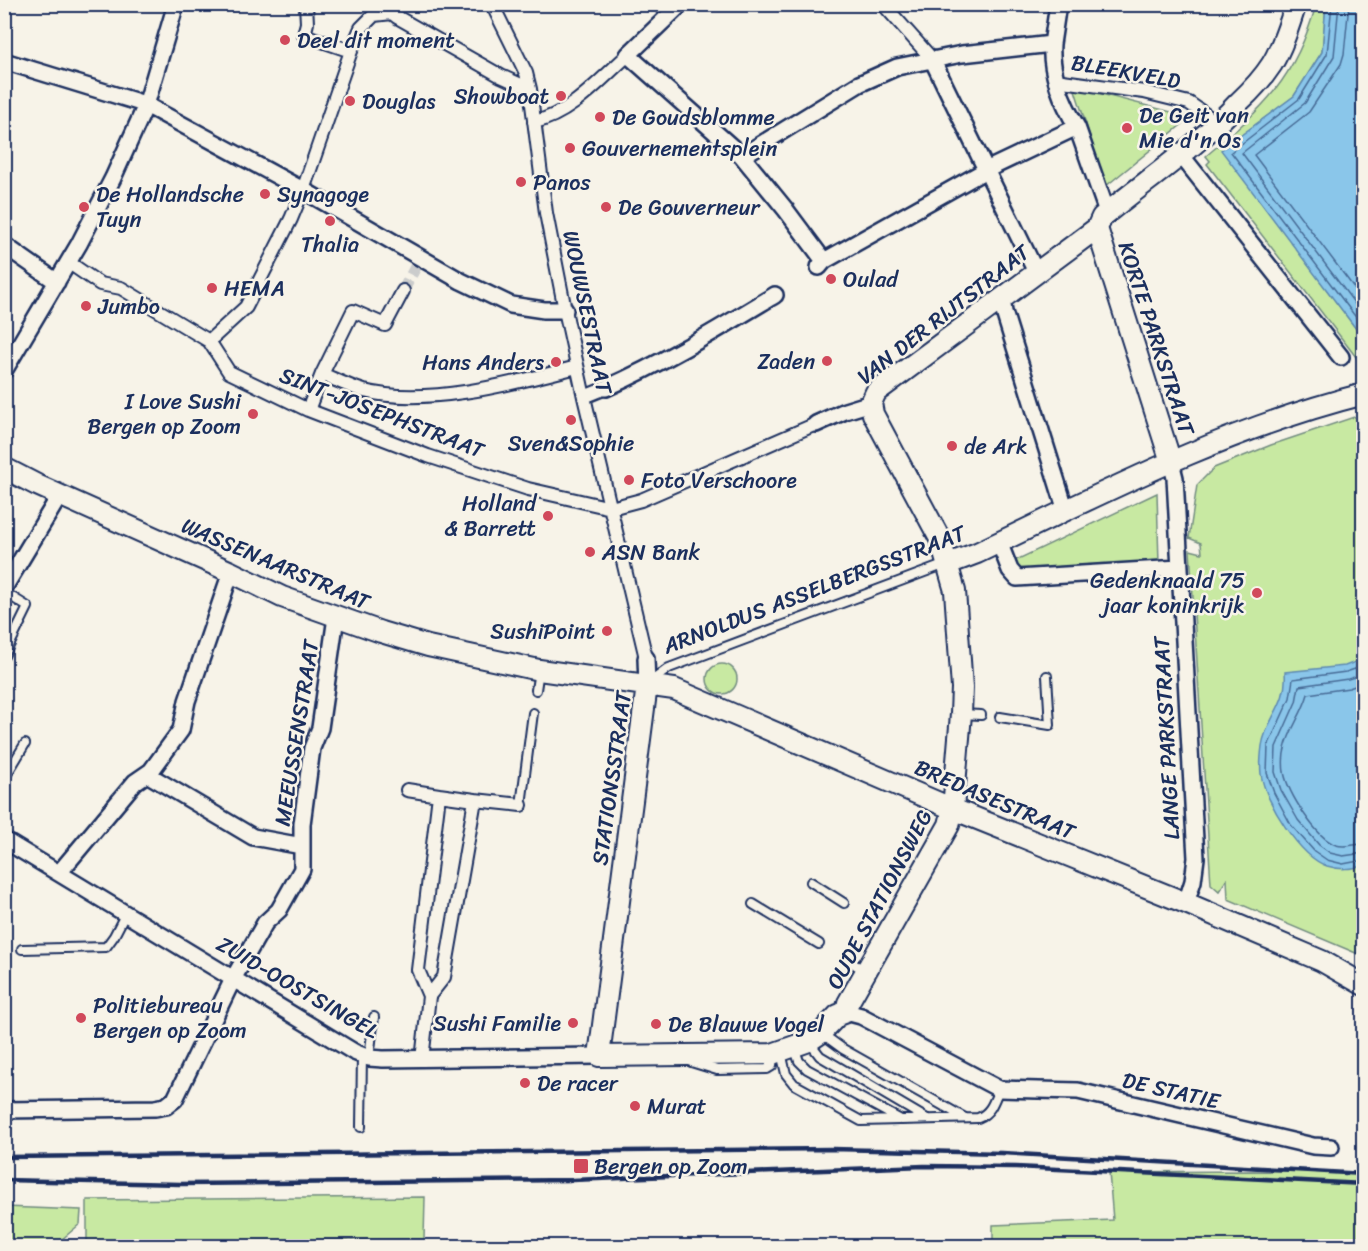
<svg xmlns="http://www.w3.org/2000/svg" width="1368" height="1251" viewBox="0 0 1368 1251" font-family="Sriracha,sans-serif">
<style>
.green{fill:#c8e9a2;stroke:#728c80;stroke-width:1.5}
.water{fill:#8ac6ea;stroke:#5e8ab2;stroke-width:1.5}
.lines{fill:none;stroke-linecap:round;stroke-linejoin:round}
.shore{stroke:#476b96;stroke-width:1.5}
.pedestrian-tunnel{stroke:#cbcccc;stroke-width:12;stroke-dasharray:12 6;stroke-linecap:butt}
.service-casing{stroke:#1b2f5e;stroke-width:12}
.pedestrian-casing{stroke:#1b2f5e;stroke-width:16}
.minor-casing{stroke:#1b2f5e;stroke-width:20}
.tertiary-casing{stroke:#1b2f5e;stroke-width:24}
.service{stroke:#f7f3e8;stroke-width:8}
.pedestrian{stroke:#f7f3e8;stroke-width:12}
.minor{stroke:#f7f3e8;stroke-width:15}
.tertiary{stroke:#f7f3e8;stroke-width:20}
.rail{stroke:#1b2f5e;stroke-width:4.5}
.poi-dot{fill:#d1495b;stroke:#f7f3e8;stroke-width:2}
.labels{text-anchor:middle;stroke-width:5;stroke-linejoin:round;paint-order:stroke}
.poi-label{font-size:22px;fill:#1b2f5e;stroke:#f7f3e8;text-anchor:start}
.street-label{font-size:22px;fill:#1b2f5e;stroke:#f7f3e8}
</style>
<rect width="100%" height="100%" fill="#f7f3e8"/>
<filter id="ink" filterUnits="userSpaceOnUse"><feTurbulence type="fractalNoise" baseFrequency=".0167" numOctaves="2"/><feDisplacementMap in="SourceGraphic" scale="12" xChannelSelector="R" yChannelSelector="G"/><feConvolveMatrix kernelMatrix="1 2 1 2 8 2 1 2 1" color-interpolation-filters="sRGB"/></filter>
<g filter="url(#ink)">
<!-- green -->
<path class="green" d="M1316 5H1326L1322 52 1294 96 1222 150 1363 338V366L1207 164 1210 161 1206 156C1264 107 1295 80 1316 5Z
M1074 87 1191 117 1106 186Z
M1363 414V956L1228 899 1227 879 1219 891 1211 884 1190 550 1202 553 1201 543 1189 538 1197 485 1214 468 1271 445Z
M1157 493 1159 564 1021 573 1014 561Z
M707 679a15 15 0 1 1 30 0a15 15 0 1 1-30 0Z
M1253 1171 1363 1172V1241L1359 1244 1190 1246H993V1225L1113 1220 1109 1172Z
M425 1197 424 1239 87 1243V1200Z
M5 1207 81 1210 80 1224 54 1246H5Z"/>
<!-- water -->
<path class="water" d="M1326 5H1363V338L1221 150 1294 96 1322 52Z
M1363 659V866C1350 869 1340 870 1327 866 1300 857 1265 802 1261 774 1260 766 1261 754 1262 746 1266 718 1288 705 1285 672L1345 666Z"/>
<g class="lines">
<!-- shore -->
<path class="shore" d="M1332 4 1327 54 1299 99 1231 152 1364 328
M1339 4 1334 56 1305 103 1242 153 1364 316
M1349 4 1344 54 1341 64 1309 112 1254 155 1364 301
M1364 666 1346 672 1293 679 1290 698 1268 746 1267 773 1274 793 1291 825 1314 851 1327 860 1343 864 1364 860
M1364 674 1348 679 1299 686 1296 702 1276 747 1275 772 1281 790 1298 820 1319 845 1330 853 1343 856 1364 853
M1364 683 1349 688 1308 694C1303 713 1289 730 1285 749 1283 755 1283 766 1284 772 1288 793 1316 838 1336 845 1346 848 1354 844 1364 844"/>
<!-- pedestrian-tunnel -->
<path class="pedestrian-tunnel" d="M403 291 417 264"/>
<defs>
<path id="service" d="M4 592 28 607 4 656
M649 683 669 668 946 564
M536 690 539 670
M962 714 981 715
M1000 717 1050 725 1047 676
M4 779 25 744
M521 805 533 713
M811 882 844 903
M753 904 819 944
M22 949 106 947 114 936 126 913
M852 963 866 971
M821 1033 843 1049 965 1118
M810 1043 820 1056 927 1119
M794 1047 799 1061 807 1069 901 1120 978 1118C991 1113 994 1101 999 1089
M781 1052 786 1074 794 1084 803 1089 861 1121 899 1120
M369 1058 374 1017
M691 1062 717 1070 767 1069 772 1066 773 1055
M361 1127 362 1055"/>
<path id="pedestrian" d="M233 4H234
M306 4 307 23 304 35 351 51
M492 4 526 73 530 89 546 213 565 310 584 397 646 658
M883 4 932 59
M374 15 392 13 397 17 501 76 530 89
M1055 80 1144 92 1189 103 1219 124
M534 122C570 115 601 79 628 55
M68 262 100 284 121 288 209 341 229 372 308 410 428 456 528 489 611 508 641 500 816 424
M209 341 246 307 291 219 303 190 351 51 361 28 374 15 380 4
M322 374C336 380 350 387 364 391 427 407 515 383 577 367
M584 397 606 388
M308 410 322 374 353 311 385 325 403 291
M407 790 439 795
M475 800 521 805
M422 1060 429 996 444 977 475 800 439 795 418 970 429 996"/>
<path id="minor" d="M681 4 628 55 742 156 786 210 824 261
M1052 44 1058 4
M932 59 1036 272
M4 61 138 102
M146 105 303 190 461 281 511 305 544 310H565
M1181 155 1341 357
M742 156 859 84 897 67 962 54 1052 44C1050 74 1062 102 1077 127L1107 212
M4 245 57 282
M819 267 824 261 986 170 1077 127
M1002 299 1004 312 1066 511
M4 371 79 244 113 178 146 105 176 4
M606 388C665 362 720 328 775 295
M816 424 845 411 871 403
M1171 462 1175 478 1196 858 1193 881 1186 903
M999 542 1010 570 1017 578 1179 568
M4 588 60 495
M646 658 647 685
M147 774 253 837 302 846
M4 840 354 1052 369 1058 383 1059 599 1056
M59 873 135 782 151 771 181 730 187 701 231 572
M846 1012 861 1016 999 1089 1078 1091 1313 1146 1331 1147
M4 1110 155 1108 166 1106 175 1099 233 979 265 923 279 910 302 869V824L312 748 320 728 336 617"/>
<path id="tertiary" d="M1097 228 1102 217C1148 179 1198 146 1239 102 1251 91 1263 78 1272 64 1283 46 1289 25 1296 4
M1097 228 1171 462
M4 468 37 485 231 572 282 597 381 632 428 646 539 670 674 689 953 809 1186 903 1322 961 1364 985
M948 564 977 553C1102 493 1228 428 1364 394
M647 685 599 1056 772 1054 809 1041 821 1033 838 1015 846 1012 848 1003 949 825 953 809 961 714 962 688 955 591 940 539 873 414 871 403 876 392 1097 228"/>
</defs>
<!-- service casing -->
<use href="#service" class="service-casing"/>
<!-- pedestrian casing -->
<use href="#pedestrian" class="pedestrian-casing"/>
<!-- minor casing -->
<use href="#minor" class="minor-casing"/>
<!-- tertiary casing -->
<use href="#tertiary" class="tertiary-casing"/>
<!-- service -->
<use href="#service" class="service"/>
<!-- pedestrian -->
<use href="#pedestrian" class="pedestrian"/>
<!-- minor -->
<use href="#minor" class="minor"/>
<!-- tertiary -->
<use href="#tertiary" class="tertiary"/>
<!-- rail -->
<path class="rail" d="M4 1157 832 1149 1002 1153 1364 1174
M4 1180 180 1184 572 1180 924 1166 1016 1167 1364 1184"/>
</g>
</g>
<!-- markers -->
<g class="poi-dot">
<circle cx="285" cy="40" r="6"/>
<circle cx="561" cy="96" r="6"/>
<circle cx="350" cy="101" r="6"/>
<circle cx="600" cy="117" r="6"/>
<circle cx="1127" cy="128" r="6"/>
<circle cx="570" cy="148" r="6"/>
<circle cx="521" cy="182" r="6"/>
<circle cx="265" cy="194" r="6"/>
<circle cx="84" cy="207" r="6"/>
<circle cx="606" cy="207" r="6"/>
<circle cx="330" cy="221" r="6"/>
<circle cx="831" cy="279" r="6"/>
<circle cx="212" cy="288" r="6"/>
<circle cx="86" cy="306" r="6"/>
<circle cx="827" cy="361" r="6"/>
<circle cx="556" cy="362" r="6"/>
<circle cx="253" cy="414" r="6"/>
<circle cx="571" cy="420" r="6"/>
<circle cx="952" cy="446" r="6"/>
<circle cx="629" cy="480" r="6"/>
<circle cx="548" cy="516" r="6"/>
<circle cx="590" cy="552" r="6"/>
<circle cx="1257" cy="593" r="6"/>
<circle cx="607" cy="631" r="6"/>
<circle cx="81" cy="1018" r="6"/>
<circle cx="573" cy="1023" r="6"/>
<circle cx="656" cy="1024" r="6"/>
<circle cx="525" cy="1083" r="6"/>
<circle cx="635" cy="1106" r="6"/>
<rect x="573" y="1158" width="16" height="16" rx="3"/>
</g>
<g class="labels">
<!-- poi labels -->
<g class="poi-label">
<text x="297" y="48">Deel dit moment</text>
<text x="549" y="104" text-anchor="end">Showboat</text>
<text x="362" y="109">Douglas</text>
<text x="1139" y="123">De Geit van<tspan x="1139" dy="25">Mie d'n Os</tspan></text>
<text x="612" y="125">De Goudsblomme</text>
<text x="582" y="156">Gouvernementsplein</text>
<text x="533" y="190">Panos</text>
<text x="96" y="202">De Hollandsche<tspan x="96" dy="25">Tuyn</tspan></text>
<text x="277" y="202">Synagoge</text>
<text x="618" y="215">De Gouverneur</text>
<text x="330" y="252" text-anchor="middle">Thalia</text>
<text x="843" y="287">Oulad</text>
<text x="224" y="296">HEMA</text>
<text x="98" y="314">Jumbo</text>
<text x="815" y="369" text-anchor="end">Zaden</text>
<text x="544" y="370" text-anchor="end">Hans Anders</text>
<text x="241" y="409" text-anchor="end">I Love Sushi<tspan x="241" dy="25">Bergen op Zoom</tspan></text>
<text x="571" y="451" text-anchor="middle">Sven&amp;Sophie</text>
<text x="964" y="454">de Ark</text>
<text x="641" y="488">Foto Verschoore</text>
<text x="536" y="511" text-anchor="end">Holland<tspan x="536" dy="25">&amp; Barrett</tspan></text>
<text x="602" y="560">ASN Bank</text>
<text x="1245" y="588" text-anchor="end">Gedenknaald 75<tspan x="1245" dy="25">jaar koninkrijk</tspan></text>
<text x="595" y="639" text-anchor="end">SushiPoint</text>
<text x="93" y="1013">Politiebureau<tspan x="93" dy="25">Bergen op Zoom</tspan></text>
<text x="561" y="1031" text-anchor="end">Sushi Familie</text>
<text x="668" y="1032">De Blauwe Vogel</text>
<text x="537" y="1091">De racer</text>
<text x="647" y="1114">Murat</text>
<text x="594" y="1174">Bergen op Zoom</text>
</g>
<!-- street labels -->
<g class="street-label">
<text transform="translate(1126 71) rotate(10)" y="8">BLEEKVELD</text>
<text transform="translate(588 312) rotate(78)" y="8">WOUWSESTRAAT</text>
<text transform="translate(943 314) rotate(-38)" y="8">VAN DER RIJTSTRAAT</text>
<text transform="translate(1157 338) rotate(72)" y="8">KORTE PARKSTRAAT</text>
<text transform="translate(382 412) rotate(21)" y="8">SINT-JOSEPHSTRAAT</text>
<text transform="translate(276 563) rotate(23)" y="8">WASSENAARSTRAAT</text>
<text transform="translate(814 589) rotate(-21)" y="8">ARNOLDUS ASSELBERGSSTRAAT</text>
<text transform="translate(296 733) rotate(-81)" y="8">MEEUSSENSTRAAT</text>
<text transform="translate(1166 738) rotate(-93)" y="8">LANGE PARKSTRAAT</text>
<text transform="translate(611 778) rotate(-82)" y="8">STATIONSSTRAAT</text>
<text transform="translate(995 799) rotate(23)" y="8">BREDASESTRAAT</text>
<text transform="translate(879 899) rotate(-62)" y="8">OUDE STATIONSWEG</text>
<text transform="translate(298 987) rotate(30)" y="8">ZUID-OOSTSINGEL</text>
<text transform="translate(1171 1090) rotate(13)" y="8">DE STATIE</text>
</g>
</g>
<!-- margin -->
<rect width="1368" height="1251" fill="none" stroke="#f7f3e8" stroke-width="24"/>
<rect x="12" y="12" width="1344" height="1227" fill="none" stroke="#1b2f5e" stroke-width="2" filter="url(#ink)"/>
</svg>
